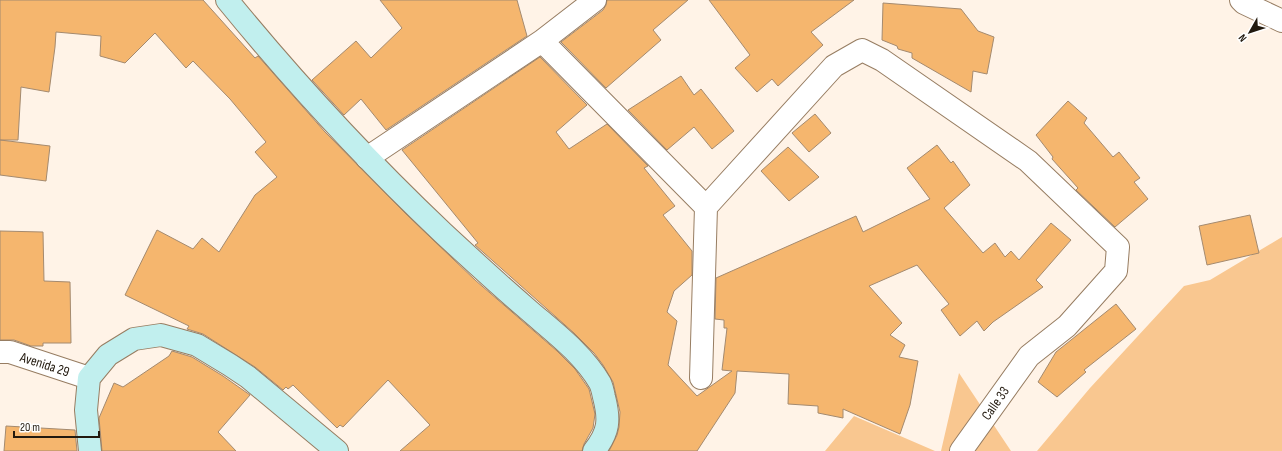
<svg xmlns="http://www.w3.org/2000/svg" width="1282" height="451" viewBox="0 0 1282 451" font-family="'Sofia Sans Condensed',sans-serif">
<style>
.green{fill:#f9c790}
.building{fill:#f5b66e;stroke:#a48a6f}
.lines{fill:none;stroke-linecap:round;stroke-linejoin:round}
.minor-casing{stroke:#977d62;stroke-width:24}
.secondary-casing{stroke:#977d62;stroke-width:24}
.minor{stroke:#fff;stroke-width:22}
.secondary{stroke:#c1efee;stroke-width:22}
.labels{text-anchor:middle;stroke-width:3;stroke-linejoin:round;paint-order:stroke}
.street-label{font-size:14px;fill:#22190e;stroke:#fff}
</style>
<rect width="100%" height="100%" fill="#fff3e7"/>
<!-- green -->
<path class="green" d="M1282 237V451H1037L1090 388 1184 286 1210 280Z
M959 373 1011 451H941Z
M854 416 935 451H825Z"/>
<!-- building -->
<path class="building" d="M0 0H203L255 58 258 56 325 132 406 214 475 280 557 351 575 369 589 389 595 414 593 428 584 444 582 451H400L430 425 388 380 343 427 340 425 337 428 293 385 288 389 286 387 283 390 255 367 203 334 187 329 189 326 125 295 157 230 193 249 202 238 219 252 255 195 277 177 255 152 266 142 230 99 193 61 186 68 155 33 125 63 100 56 101 36 56 32 55 47 49 92 21 87 18 140H0Z
M380 0H517L527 36 386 130 361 99 344 115 312 80 356 41 371 58 402 28Z
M607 0H688L653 30 661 40 606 88 561 42 603 10 606 5Z
M709 0H854L811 32 823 45 778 86 772 79 757 92 735 68 750 55Z
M883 3 961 9 978 31 994 37 987 74 973 71 971 92 912 58V53L898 49 897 46 882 40Z
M540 57 587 105 556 132 569 149 607 124 648 166 644 168 675 206 663 215 692 251V275L674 291 667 312 677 321 668 365 697 396 732 371 722 370 727 328H724V320L715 319 716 278 856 216 863 232 930 199 907 168 937 145 951 163 953 161 970 185 944 208 983 253 995 243 1005 257 1011 251 1019 260 1051 223 1071 240 1036 280 1043 287 993 322 984 331 977 321 960 336 941 310 949 304 917 265 869 286 902 323 890 335 905 345 899 357 918 361 910 405 900 434 843 409V418L818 413V406L788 404 789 374 737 371 735 393 697 451H609L617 435 619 427 620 412 613 382 603 365 594 353 574 333 475 245 478 243 402 150Z
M681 76 694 95 701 89 734 131 712 149 694 127 667 150 628 110Z
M1068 101 1087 118 1084 123 1113 157 1119 152 1140 178 1134 182 1148 199 1115 227 1076 190 1078 188 1052 159 1053 157 1036 135Z
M815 114 831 133 809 152 792 133Z
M0 140 50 146 46 181 0 175Z
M788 147 819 177 789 201 761 171Z
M1250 215 1259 253 1207 265 1199 226Z
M0 231 43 232 44 281 70 282 71 343H43V346H31L14 340H0Z
M1116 304 1136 329 1084 370 1086 372 1057 397 1038 382 1056 352Z
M172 351 192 357 223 376 250 395 218 432 236 451H102L99 418 114 383 123 387 169 356Z
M6 426 75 430 77 451H4Z"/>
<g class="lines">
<defs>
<path id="minor" d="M1241 0 1244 3 1282 21
M542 41 706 207 701 378
M367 158 542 41 595 0
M706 207 834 66 862 50 882 60 1028 161 1118 247 1116 271 1067 326 1029 356 961 451
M0 352H10L89 378"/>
<path id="secondary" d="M227 0C294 82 366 160 443 233 470 258 497 283 525 307 551 330 582 352 600 383 602 387 603 392 604 397 610 420 609 432 594 451
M90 451 86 410 89 378 108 355 134 339 161 335 197 345 230 365 248 377 337 451"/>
</defs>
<!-- minor casing -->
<use href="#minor" class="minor-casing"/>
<!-- secondary casing -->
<use href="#secondary" class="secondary-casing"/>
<!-- minor -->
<use href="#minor" class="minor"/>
<!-- secondary -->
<use href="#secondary" class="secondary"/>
</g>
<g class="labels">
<!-- street labels -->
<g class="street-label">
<text transform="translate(45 364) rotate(18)" y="5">Avenida 29</text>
<text transform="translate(995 403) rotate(-55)" y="5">Calle 33</text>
</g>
</g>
<!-- north arrow -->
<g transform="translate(1250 32) rotate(231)" stroke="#ffffff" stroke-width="3" paint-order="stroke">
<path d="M0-3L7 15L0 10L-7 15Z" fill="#22190e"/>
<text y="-6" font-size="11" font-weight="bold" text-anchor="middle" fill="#22190e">N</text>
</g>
<!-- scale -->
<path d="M14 431v6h85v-6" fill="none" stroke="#22190e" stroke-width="2"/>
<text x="20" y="431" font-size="12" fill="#22190e" stroke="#ffffff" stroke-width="3" paint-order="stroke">20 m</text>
</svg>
